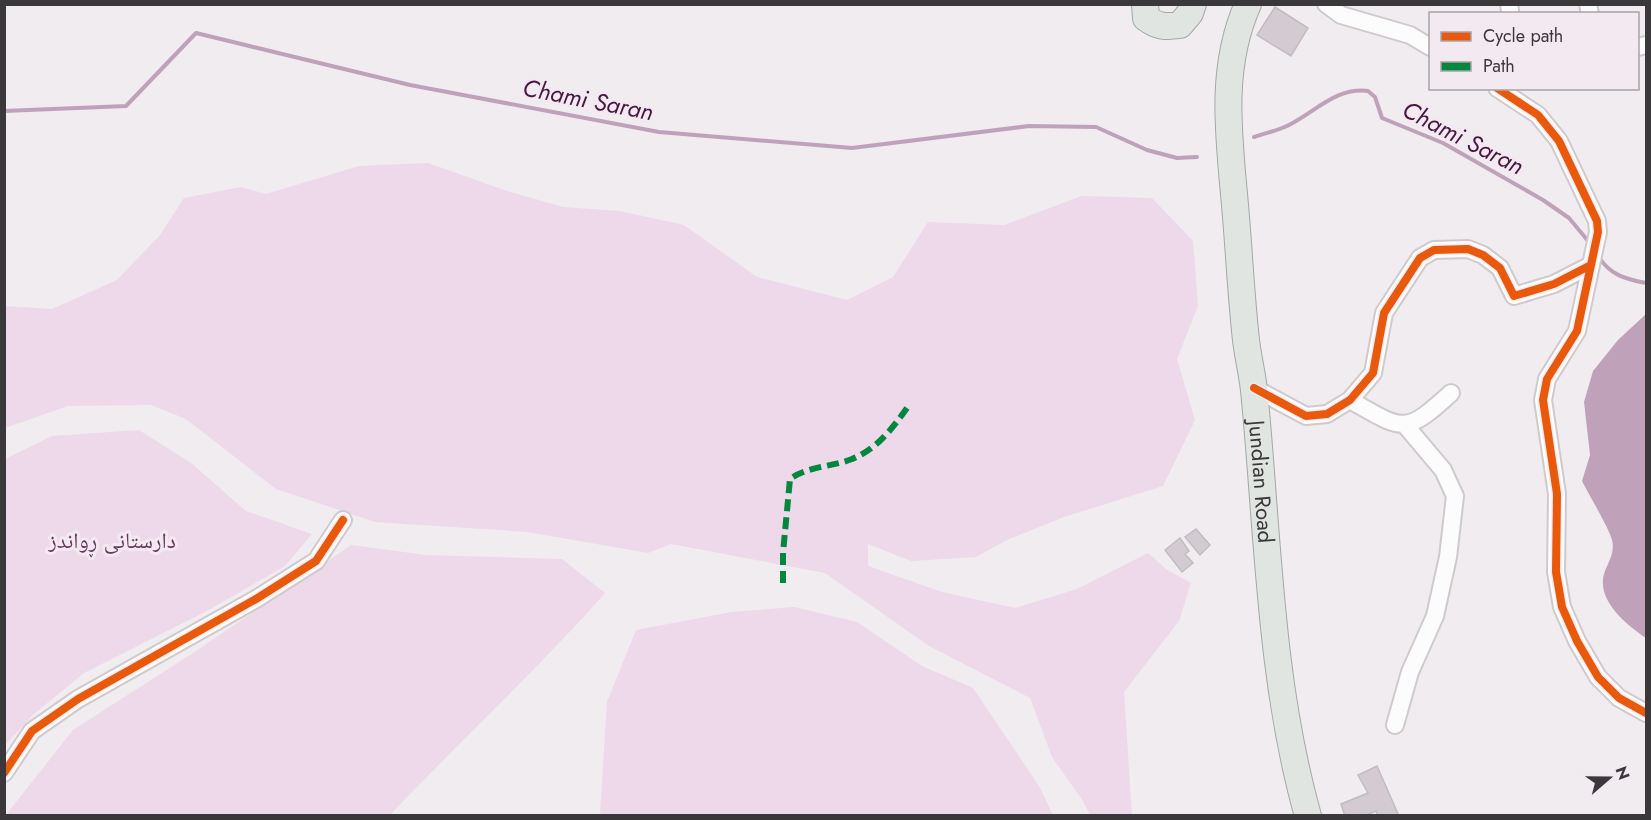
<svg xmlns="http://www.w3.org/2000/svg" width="1651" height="820" viewBox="0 0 1651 820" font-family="Jost,'Noto Naskh Arabic',sans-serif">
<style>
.green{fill:#edd9e9}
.water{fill:#bfa2ba}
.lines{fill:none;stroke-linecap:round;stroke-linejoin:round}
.stream{stroke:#bfa2ba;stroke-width:4}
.building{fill:#d4cad2;stroke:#c0bdc0;stroke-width:1.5}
.minor-casing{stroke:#cecacd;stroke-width:20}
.primary-casing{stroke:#a1a9a5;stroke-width:28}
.minor{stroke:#fdfcfd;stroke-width:16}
.primary{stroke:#e1e5e2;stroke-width:26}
.quiet{stroke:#00873e;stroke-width:6;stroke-dasharray:12 6;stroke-linecap:butt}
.cycleway-casing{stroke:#f3eaf1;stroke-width:11}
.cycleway{stroke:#e8590c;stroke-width:8}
.labels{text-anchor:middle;stroke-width:6;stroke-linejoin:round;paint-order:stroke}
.street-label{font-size:22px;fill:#3b383b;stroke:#f3eaf1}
.park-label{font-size:22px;fill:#693662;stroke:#f3eaf1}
.water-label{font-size:24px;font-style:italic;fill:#481742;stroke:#f3eaf1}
</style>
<rect width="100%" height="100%" fill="#f1ecf0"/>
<!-- green -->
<path class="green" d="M428 163 507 191 563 207 620 211 684 225 757 277 847 300 893 277 928 222 1004 225 1082 196 1152 198 1193 241 1198 306 1177 359 1195 420 1163 486 1064 517 1009 539 976 557 911 561 868 544V566L942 592 1015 608 1077 589 1148 553 1166 569 1191 583 1179 621 1124 692 1132 815H1090L1083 801 1052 757 1030 698 929 646 825 573 671 544 648 553 528 532 375 522 276 489 186 419 151 405 68 406 5 428V306L52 309 117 280 160 235 184 198 241 187 266 194 359 166Z
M139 430 191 463 246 511 312 534 285 566 205 612 84 673 34 714 5 745V459L52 436Z
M351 545 426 555 562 559 605 593C537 670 461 740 390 815L5 816 73 730 193 653Z
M794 607 857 622 922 666 973 688 1039 786 1053 815H600L607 702 636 630 732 612Z"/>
<!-- water -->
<path class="water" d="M1646 314V638C1627 625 1594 599 1605 571 1609 561 1615 552 1612 540 1609 528 1589 495 1582 481L1590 455 1584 402 1593 371 1618 340Z"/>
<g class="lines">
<!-- stream -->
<path class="stream" d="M4 111 126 106 196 33 410 85 659 132 852 148 1029 126 1096 127 1147 150 1177 158 1197 157
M1254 137C1266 133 1280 130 1291 124 1316 111 1337 87 1368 91L1375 97 1382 118 1443 143 1543 200 1569 218 1589 242
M1598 256C1610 275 1625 279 1646 283"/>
</g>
<!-- building -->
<path class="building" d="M1275 7 1308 28 1291 56 1257 35Z
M1196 529 1210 545 1200 555 1185 537Z
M1180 538 1189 551 1185 554 1193 563 1182 572 1165 550Z
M1377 766 1399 816H1378L1376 811 1364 816H1345L1341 804 1368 793 1358 775Z"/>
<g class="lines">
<defs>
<path id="minor" d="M1326 4 1341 15 1410 35 1430 47
M1509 4 1510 11
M1588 4 1590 14
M1638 47 1646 45
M1497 88 1538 115 1559 141 1597 221 1598 232 1577 331 1547 379 1543 400 1557 494 1556 572 1562 607 1577 641 1598 677 1619 698 1646 713
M1254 388 1306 416 1327 414 1350 400 1373 373 1384 313 1420 258 1434 250 1468 249 1483 255 1500 268 1514 296 1554 284 1589 266
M1350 400C1403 430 1404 436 1451 393
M1395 725 1410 672 1435 616 1448 557 1455 496 1443 470 1405 425
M4 773 32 731 78 699 256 599 316 561 343 520"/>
<g id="primary">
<path d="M1145 4 1146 18C1158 27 1166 27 1180 25L1190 13 1193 4"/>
<path id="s1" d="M1248 4C1219 69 1229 137 1235 205 1239 250 1241 295 1246 340 1248 357 1252 373 1254 390 1268 531 1269 678 1308 816"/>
</g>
</defs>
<!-- minor casing -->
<use href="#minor" class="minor-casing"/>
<!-- primary casing -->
<use href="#primary" class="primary-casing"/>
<!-- minor -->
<use href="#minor" class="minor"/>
<!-- primary -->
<use href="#primary" class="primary"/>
<!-- quiet -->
<path class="quiet" d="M783 583V553L790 479C808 466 832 467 852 459 877 449 892 429 907 408"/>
<defs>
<path id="cycleway" d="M1497 88 1538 115 1559 141 1597 221 1598 232 1577 331 1547 379 1543 400 1557 494 1556 572 1562 607 1577 641 1598 677 1619 698 1646 713
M1254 388 1306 416 1327 414 1350 400 1373 373 1384 313 1420 258 1434 250 1468 249 1483 255 1500 268 1514 296 1554 284 1589 266
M4 773 32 731 78 699 256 599 316 561 343 520"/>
</defs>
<!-- cycleway casing -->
<use href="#cycleway" class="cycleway-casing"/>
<!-- cycleway -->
<use href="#cycleway" class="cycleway"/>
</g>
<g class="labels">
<!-- street labels -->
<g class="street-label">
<text dy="8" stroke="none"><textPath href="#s1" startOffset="482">Jundian Road</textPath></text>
</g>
<!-- park labels -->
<g class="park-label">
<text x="112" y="548">دارستانی ڕواندز</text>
</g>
<!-- water labels -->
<g class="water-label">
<text transform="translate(588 100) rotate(11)" y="8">Chami Saran</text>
<text transform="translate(1463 138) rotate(27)" y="8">Chami Saran</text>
</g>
</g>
<!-- border -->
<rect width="1651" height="820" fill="none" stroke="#3b383b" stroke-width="12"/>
<!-- legend -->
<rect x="1429" y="12" width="210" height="78" fill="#f3eaf1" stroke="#a9a3a8" stroke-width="1.5"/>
<rect x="1441" y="32" width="30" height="9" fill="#e8590c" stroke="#a9a3a8" stroke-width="1.5"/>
<text x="1483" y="42" font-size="18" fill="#3b383b">Cycle path</text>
<rect x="1441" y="62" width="30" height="9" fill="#00873e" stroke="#a9a3a8" stroke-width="1.5"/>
<text x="1483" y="72" font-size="18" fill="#3b383b">Path</text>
<!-- north arrow -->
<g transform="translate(1609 778) rotate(70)" stroke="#f3eaf1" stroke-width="4.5" paint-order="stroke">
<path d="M0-4.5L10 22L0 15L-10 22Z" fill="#3b383b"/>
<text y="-9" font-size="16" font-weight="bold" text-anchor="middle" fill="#3b383b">N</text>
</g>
</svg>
